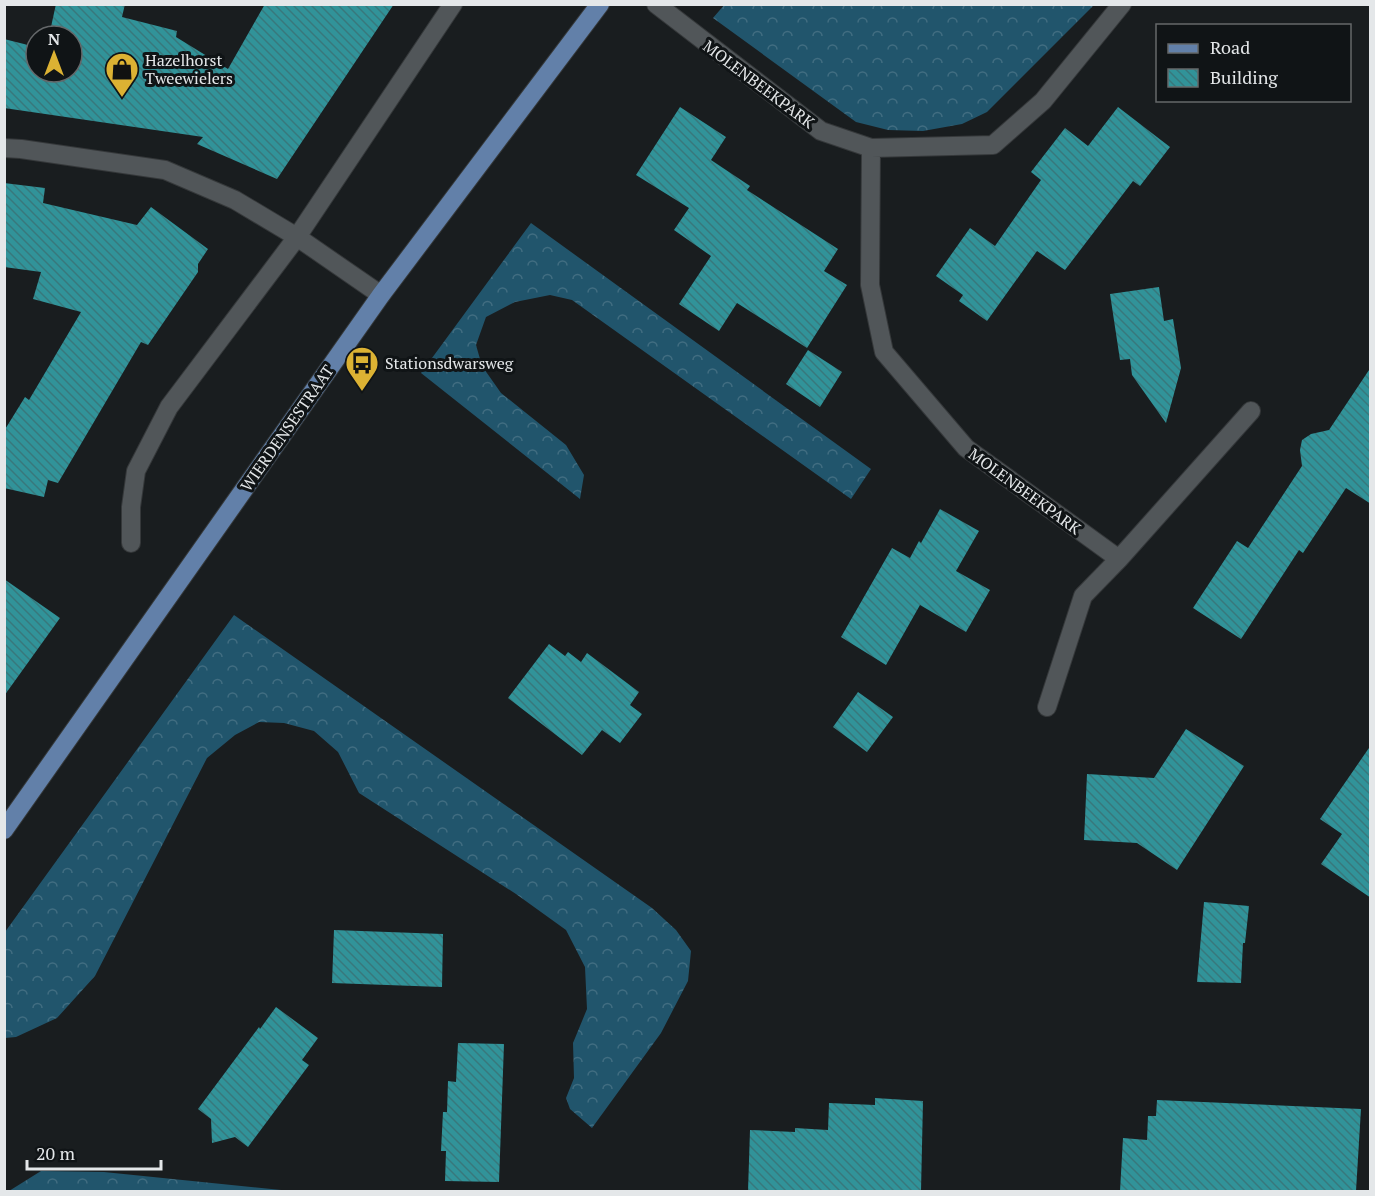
<svg xmlns="http://www.w3.org/2000/svg" width="1375" height="1196" viewBox="0 0 1375 1196" font-family="'PT Serif',serif">
<style>
.forest{fill:url(#forest-crowns)}
.building{fill:url(#building-back-hatch)}
.lines{fill:none;stroke-linecap:round;stroke-linejoin:round}
.minor-casing{stroke:#35383a;stroke-width:20}
.major-casing{stroke:#35383a;stroke-width:20}
.minor{stroke:#515659;stroke-width:18}
.major{stroke:#6280a9;stroke-width:18}
.labels{text-anchor:middle;stroke-width:6;stroke-linejoin:round;paint-order:stroke}
.poi-label{font-size:16px;fill:#e4e7e9;stroke:#101416;text-anchor:start}
.street-label{font-size:16px;fill:#e4e7e9;stroke:#101416}
</style>
<defs>
<pattern id="forest-crowns" width="20" height="18" patternUnits="userSpaceOnUse" patternTransform="scale(1.5)"><rect width="20" height="18" fill="#21556c"/><path d="M2 6a3 3 0 1 1 6 0M12 15a3 3 0 1 1 6 0" fill="none" stroke="#416d81"/></pattern>
<pattern id="building-back-hatch" width="6" height="6" patternUnits="userSpaceOnUse" patternTransform="scale(1.5)"><rect width="6" height="6" fill="#319399"/><path d="M-1 5l2 2M0 0l6 6M5-1l2 2" fill="none" stroke="#38787c"/></pattern>
</defs>
<rect width="100%" height="100%" fill="#191d1f"/>
<!-- forest -->
<path class="forest" d="M725 4H1094V5L987 112 962 124 923 131 888 130 856 122 713 18Z
M531 223 871 469 851 499 572 300 550 295 515 302 486 317 476 345 482 366 501 393 566 445 584 475 580 499 421 373Z
M234 615 652 908 676 930 691 951 688 981 661 1033 592 1128 570 1109 566 1098 574 1078 573 1043 587 1009 585 967 566 930 516 894 359 793 338 752 314 731 284 723 259 722 235 735 207 758 95 976 57 1018 16 1037 5 1038V932Z
M41 1171 104 1172 291 1191H9Z"/>
<!-- building -->
<path class="building" d="M56 4H125L122 17 177 31 176 37 228 69 265 4H394L277 179 197 144 203 137 4 108V39L36 47V72H72V36H49Z
M680 107 726 137 711 160 750 186 747 190 838 249 824 271 847 285 807 348 737 303 719 331 679 304 711 256 674 230 689 208 636 175Z
M1118 107 1170 147 1140 186 1133 181 1065 270 1037 251 987 321 959 301 963 295 936 276 970 228 995 246 1041 180 1031 172 1065 128 1088 146Z
M4 183 45 188 43 203 137 225 151 207 208 249 198 264V272L148 345 141 342 58 483 48 480 44 497 4 488V431L25 397 29 400 81 312 33 299 41 272 4 267Z
M1159 287 1164 321 1173 319 1181 368 1166 423 1132 375 1130 359 1120 360 1110 294Z
M808 350 842 372 820 407 786 384Z
M1371 367V504L1346 488 1303 553 1299 550 1241 639 1193 608 1237 541 1248 548 1302 466 1300 450 1302 440 1311 434 1329 430Z
M940 509 979 531 956 571 990 590 966 632 920 605 886 665 841 637 892 548 910 558 919 541 921 543Z
M4 579 60 618 4 696Z
M549 644 565 656 568 652 581 662 587 653 639 692 630 705 642 714 620 743 602 730 582 755 508 698Z
M858 692 893 717 867 752 833 727Z
M1186 729 1244 766 1177 870 1137 843 1084 840 1087 774 1154 778Z
M1371 745V898L1321 864 1342 834 1320 819Z
M1204 902 1249 906 1245 943H1243L1241 983 1197 982Z
M334 930 443 934 442 987 332 983Z
M276 1007 318 1038 302 1060 309 1065 248 1147 235 1137 212 1143 211 1119 198 1109 259 1027 260 1029Z
M458 1043 504 1044 499 1182 445 1181 446 1151H441L443 1112H447L448 1081 456 1082Z
M875 1098 923 1101 921 1191H748L750 1130 795 1132V1128L828 1130 829 1103 875 1105Z
M1157 1100 1361 1109 1356 1191H1120L1123 1138 1147 1140 1148 1116H1156Z"/>
<g class="lines">
<defs>
<path id="minor" d="M656 4 821 131 871 148 993 145 1043 101 1122 4
M4 148 21 149 165 170 235 200 297 237 381 295
M871 148 870 285 884 352 966 448 1119 559
M131 543V507L136 471 169 407 297 237 453 4
M1047 707 1083 596 1119 559 1251 411"/>
<path id="major" d="M4 830 381 295 600 4"/>
</defs>
<!-- minor casing -->
<use href="#minor" class="minor-casing"/>
<!-- major casing -->
<use href="#major" class="major-casing"/>
<!-- minor -->
<use href="#minor" class="minor"/>
<!-- major -->
<use href="#major" class="major"/>
</g>
<!-- icons -->
<defs>
<symbol id="shop-pin" viewBox="-11 -11 22 30"><path d="M0 17L-7.5 6A9.5 9.5 0 1 1 7.5 6Z" fill="#dcb233" stroke="#101416"/><path d="M-5-2.5h2.3a2.7 3.5 0 0 1 5.4 0H5L5.5 6h-11ZM-1.5-2.5h3a1.5 2.3 0 0 0-3 0Z" fill="#111"/></symbol>
<symbol id="bus-pin" viewBox="-11 -11 22 30"><path d="M0 17L-7.5 6A9.5 9.5 0 1 1 7.5 6Z" fill="#dcb233" stroke="#101416"/><path d="M-5-6H5V4H4V6H2V4H-2V6H-4V4H-5ZM-3.5-4V0h7V-4ZM-3.5 1.2v1.5H-2V1.2ZM2 1.2v1.5H3.5V1.2Z" fill="#111"/></symbol>
</defs>
<g fill-rule="evenodd">
<use href="#shop-pin" x="103" y="50" width="38" height="52"/>
<use href="#bus-pin" x="343" y="344" width="38" height="52"/>
</g>
<g class="labels">
<!-- poi labels -->
<g class="poi-label">
<text x="145" y="66">Hazelhorst<tspan x="145" dy="18">Tweewielers</tspan></text>
<text x="385" y="369">Stationsdwarsweg</text>
</g>
<!-- street labels -->
<g class="street-label">
<text transform="translate(759 84) rotate(37)" y="6">MOLENBEEKPARK</text>
<text transform="translate(287 428) rotate(-55)" y="6">WIERDENSESTRAAT</text>
<text transform="translate(1025 491) rotate(36)" y="6">MOLENBEEKPARK</text>
</g>
</g>
<!-- border -->
<rect width="1375" height="1196" fill="none" stroke="#e4e7e9" stroke-width="12"/>
<!-- legend -->
<rect x="1156" y="24" width="195" height="78" fill="#101416" stroke="#65686a" stroke-width="1.5"/>
<rect x="1168" y="44" width="30" height="9" fill="#6280a9" stroke="#65686a" stroke-width="1.5"/>
<text x="1210" y="54" font-size="18" fill="#e4e7e9">Road</text>
<rect x="1168" y="69" width="30" height="18" fill="url(#building-back-hatch)" stroke="#65686a" stroke-width="1.5"/>
<text x="1210" y="84" font-size="18" fill="#e4e7e9">Building</text>
<!-- north arrow -->
<g transform="translate(54 54)"><circle r="28" fill="#101416" stroke="#65686a" stroke-width="1.5"/>
<path d="M0-4.5L10 22L0 15L-10 22Z" fill="#dcb233"/>
<text y="-9" font-size="16" font-weight="bold" text-anchor="middle" fill="#e4e7e9">N</text>
</g>
<!-- scale -->
<path d="M27 1160v9h134v-9" fill="none" stroke="#e4e7e9" stroke-width="3"/>
<text x="36" y="1160" font-size="18" fill="#e4e7e9" stroke="#101416" stroke-width="4.5" paint-order="stroke">20 m</text>
</svg>
